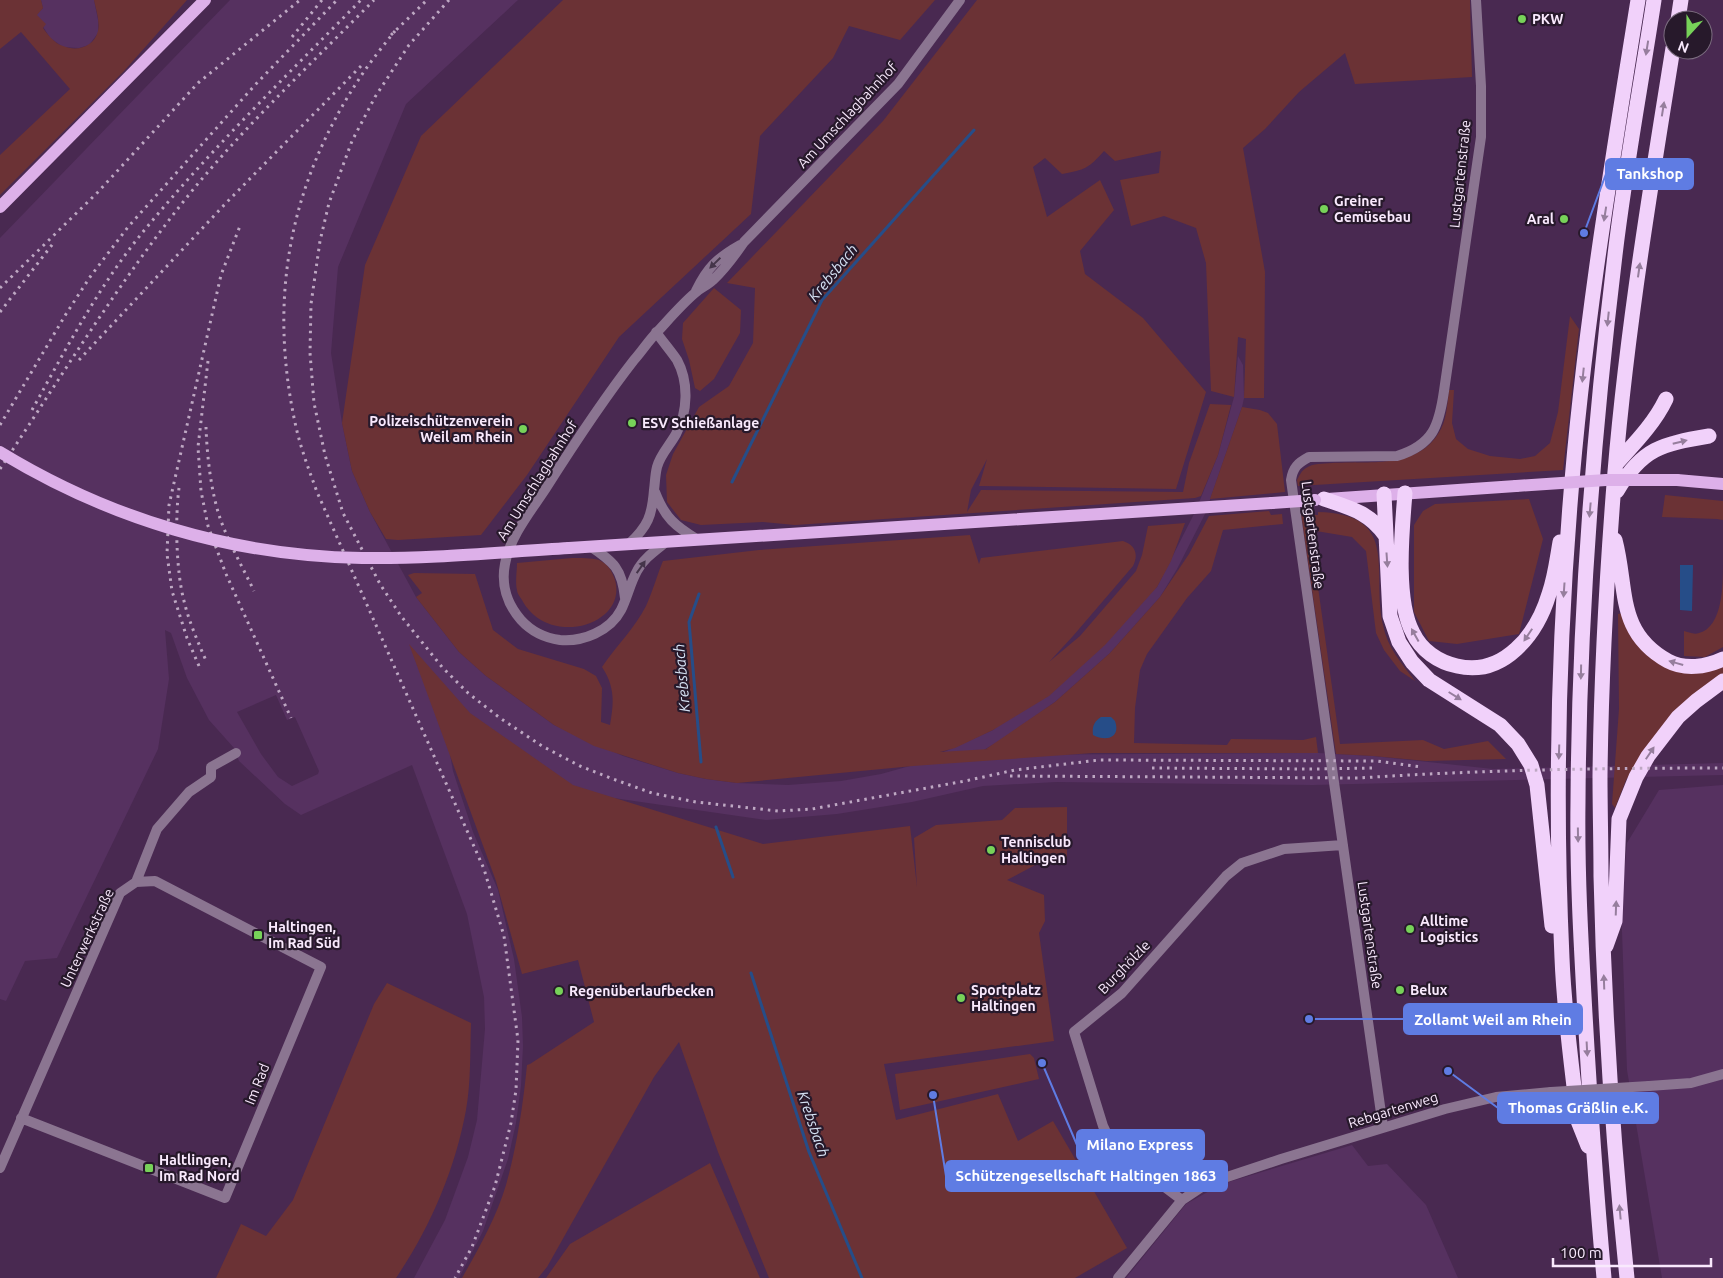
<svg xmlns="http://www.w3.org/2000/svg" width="1723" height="1278" viewBox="0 0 1723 1278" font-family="Ubuntu,sans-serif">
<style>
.built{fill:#563160;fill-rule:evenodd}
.green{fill:#6b3235}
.water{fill:#264d88}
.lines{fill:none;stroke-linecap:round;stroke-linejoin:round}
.stream{stroke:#264d88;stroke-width:3}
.minor{stroke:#8b7591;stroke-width:10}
.primary{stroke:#ddb0e9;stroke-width:12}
.motorway{stroke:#f1d1fa;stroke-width:15}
.rail{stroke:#bea8c3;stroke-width:3;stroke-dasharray:2.5 5;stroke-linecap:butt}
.minor-bridge{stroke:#8b7591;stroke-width:10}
.primary-bridge{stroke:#ddb0e9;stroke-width:12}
.oneway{fill:#967e9d}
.oneway2{fill:#45354a}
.poi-dot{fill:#77d259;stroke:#27192b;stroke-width:2}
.labels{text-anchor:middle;stroke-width:4.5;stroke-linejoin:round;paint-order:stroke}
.poi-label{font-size:14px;font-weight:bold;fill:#f9e9fd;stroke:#27192b;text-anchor:start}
.street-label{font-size:14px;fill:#f9e9fd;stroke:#27192b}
.water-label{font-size:15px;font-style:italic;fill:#d6e2f4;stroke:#27192b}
.leader{fill:none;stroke:#5f7ce3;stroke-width:2}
.callout-dot{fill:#5f7ce3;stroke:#27192b;stroke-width:2}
.callout{fill:#5f7ce3;stroke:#5f7ce3;stroke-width:2}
.callout-label{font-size:15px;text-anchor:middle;font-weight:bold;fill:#fff}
</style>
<rect width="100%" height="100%" fill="#492951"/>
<!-- built -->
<path class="built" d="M41 0H94L98 20V33L89 45 79 48 63 47 50 38 36 15 43 8Z
M230 0H518L406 104 338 267 331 353 342 423 352 471 370 512 416 597 459 652 486 676 554 725 623 756 678 773 706 779 737 783 788 785 841 781 881 774 917 764 993 730 1157 587 1196 510 1218 455 1234 397 1238 356 1243 365 1244 398 1242 407 1205 514 1177 569 1160 597 1110 653 1055 702 1001 740 975 755 1318 753 1373 756 1493 769 1723 763V775L1313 785 1056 782 983 786 912 802 837 814 766 820 565 791 440 699 453 771 473 832 498 890 514 959 522 1017 523 1046 521 1086 516 1123 508 1159 483 1231 459 1278H414L445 1220 468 1157 477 1120 485 1029 484 997 467 914 412 765 301 815 285 804 239 761 234 748 209 720 187 678 171 633 165 630 169 679 158 749 57 958 25 961 6 1001 0 999V238ZM276 695 287 720 295 717 319 771 318 774 292 786 278 777 261 754 237 712Z
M1723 785V1278H1662L1627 1070 1621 904 1627 843 1659 790Z
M1352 1145 1368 1166 1387 1164 1426 1205 1458 1278H1126L1186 1204 1222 1184Z"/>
<!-- green -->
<path class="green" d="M0 0H41L43 8 37 15 46 24 43 28C48 35 54 43 63 46 77 52 94 47 98 31 100 21 96 10 94 0H187L124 71 0 195V155L70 89 21 32 0 49Z
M563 0H935L900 40 849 26 833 58 760 136 751 214 619 337 527 475 481 535 398 540 386 539 370 512 352 471 342 423 365 265 421 136Z
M977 0H1470L1472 77 1355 84 1345 53 1299 92 1265 129 1243 148 1265 272 1264 398H1244L1246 339 1238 337 1234 397 1211 391 1206 263 1196 228 1164 216 1131 226 1120 180 1159 173 1161 151 1115 161 1104 151C1089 168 1085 170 1062 174L1045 158 1033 167 1047 217 1100 180 1114 210 1080 251 1085 274 1143 318 1206 392 1176 489 979 486 987 459 971 490 967 512 981 490 1183 492 1189 463 1210 404 1231 405 1218 455 1201 496 1195 498 795 525 763 522 701 525 681 520 667 502 666 475 673 454 699 407 729 386 753 343 755 288 727 283 883 121Z
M714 288 741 310 740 333 714 379 700 391 695 388 689 360 682 339 683 323Z
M1570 316 1579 329 1563 470 1298 486 1297 480C1299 476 1302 470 1306 468 1313 463 1323 464 1332 463 1367 461 1416 469 1438 434 1447 421 1447 405 1449 390H1454L1452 423 1456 439 1468 449 1490 456 1520 459 1535 456 1550 443 1558 412Z
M1242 407 1260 410 1268 413 1277 424 1285 492 1210 499Z
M1665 495 1723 501V520L1717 519 1662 517Z
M1529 499 1543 539 1519 634 1457 644 1429 641 1414 612V525L1423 511 1435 504Z
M1269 511 1271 515 1282 514 1283 524 1223 530 1211 571 1187 598 1147 654 1140 670 1135 708 1134 743 1227 745 1231 739 1303 740 1316 737 1318 753H1093L913 766 737 783 706 779 678 773 594 746 554 725 486 676 459 652 416 597 422 593 408 575 414 573 475 574 493 630 518 649 584 669 596 676 602 688 601 722 610 725C614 702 615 687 602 667 616 646 635 628 646 606 653 591 657 575 663 561L759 550 970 535 979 564 981 558 1123 541C1135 545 1139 554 1133 566L1073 636 1049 662 1080 636 1136 571 1142 555 1148 526 1185 523 1171 561 1157 587 1105 645 1049 696 993 730 955 748 940 752 989 749H986L1055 702 1110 653 1160 597 1189 554 1209 516Z
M1318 512C1401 514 1371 571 1383 625 1387 647 1402 664 1415 681L1400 671 1384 650 1376 633 1366 551 1352 537 1310 530 1340 744 1423 740 1444 749 1488 741 1506 759 1426 761 1373 756 1336 754 1301 514 1318 515Z
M572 558C580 558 591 558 599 560 608 564 612 571 615 580 628 625 548 649 522 600 520 597 517 593 517 590 515 582 517 571 517 563Z
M1723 564V647L1705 657 1684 656V631C1688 632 1694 635 1699 633 1723 627 1723 584 1723 564Z
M1623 613 1649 657 1723 666V674L1652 741 1626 780 1615 808 1612 804 1619 709 1618 614Z
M409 644 470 713 573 785 763 844 910 826 917 887 914 838 936 825 1002 820 1015 808 1067 807V863H1039L1007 880 1044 895 1045 921 1039 933 1054 1041 884 1064 896 1120 998 1094 1018 1141 1053 1121 1127 1248 1075 1278H769L718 1152 679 1042 654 1077 547 1267 538 1278H462C479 1248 496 1218 506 1185 517 1146 523 1105 527 1065L530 1064 594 1022 578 960 522 974 496 881Z
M387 983 471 1023C470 1051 471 1082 466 1110 455 1170 430 1228 396 1278H216L241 1224 266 1236 293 1200 374 1004Z
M1030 1054 1034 1058 1039 1079 900 1110 895 1074Z
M710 1163 760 1278H546L570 1244Z"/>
<!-- water -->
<path class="water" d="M1680 565H1693L1692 611 1680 610Z
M1101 717H1111L1115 721C1121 738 1106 742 1093 735 1092 726 1094 722 1101 717Z"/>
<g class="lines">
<!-- stream -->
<path class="stream" d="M732 482 822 300 974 130
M699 594 689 622 701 762
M716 827 733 877
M751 973 809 1152 862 1278"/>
<!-- minor -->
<path class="minor" d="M696 291C707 268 717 258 740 245
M655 492C665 518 675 526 698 540
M666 542C655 551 643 559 637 571 630 584 627 598 621 610 610 631 583 642 560 640 545 638 531 631 521 620 507 604 501 584 505 564 510 536 531 511 546 488 574 444 602 401 634 360 642 351 649 340 658 331 670 318 682 304 695 293 700 288 708 285 713 280 725 269 735 255 744 242L898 84 960 0
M629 544C648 526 652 516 654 490 655 483 655 475 657 467 660 455 670 445 676 434 688 412 689 382 677 360 671 351 663 342 656 332
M590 546C614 562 622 569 625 598
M1649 1086 1691 1083 1723 1074
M21 1118 225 1198 321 967 155 881 136 882
M1383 1127 1291 480C1293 467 1298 463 1309 457L1397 456C1433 445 1439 426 1444 391L1481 137V86L1476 0
M0 1168 120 893 136 882 157 829 189 792 211 777V767L236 753
M1182 1200 1114 1149 1103 1126 1074 1032 1122 993 1226 876 1242 863 1284 849 1343 845
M1118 1278 1182 1200 1206 1184 1281 1159 1445 1109 1496 1097 1551 1092"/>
<!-- primary -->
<path class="primary" d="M0 207 205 0
M1677 480 1723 484
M1327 499 1516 486
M569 548 1272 503"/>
<!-- motorway -->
<path class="motorway" d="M1678 20 1681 0
M1616 464C1634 444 1654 424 1666 399
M1617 491C1642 448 1662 444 1709 436
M1405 493C1402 530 1395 600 1413 633 1421 650 1438 662 1457 666 1504 677 1537 634 1549 594 1555 577 1557 559 1560 542
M1384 494 1390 616 1399 642 1412 662 1429 680 1500 725 1518 744 1531 765 1537 785 1552 926
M1324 499C1350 508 1369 512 1385 535
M1615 540C1628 589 1616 632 1668 661 1685 670 1706 667 1723 659
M1606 946 1615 921 1619 819 1636 777 1648 756 1678 717 1696 701 1723 681
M1588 1146 1578 1121C1572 1067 1564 1012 1562 958 1555 807 1558 655 1570 505 1583 336 1611 168 1638 0
M1604 1278C1596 1190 1590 1102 1585 1014 1581 943 1577 873 1578 802 1579 619 1593 436 1615 255 1625 170 1641 85 1654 0
M1627 1278C1613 1144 1604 1010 1601 876 1601 843 1600 809 1600 776 1601 683 1606 590 1613 497 1624 347 1649 197 1673 48"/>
<!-- rail -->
<path class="rail" d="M449 0 409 45 375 97 352 141 329 203 320 241 311 304 310 353 314 403 325 455 343 513 380 584 401 616 442 667 468 693 500 718 542 746 580 766 613 779 652 793 696 802 778 811 812 809 965 781 1015 770 1099 760 1377 761 1421 767
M395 31C383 46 370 62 359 79 288 187 268 301 296 427 301 449 309 470 317 492L484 869 504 936 518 1040 516 1090 511 1123 495 1186 472 1247 455 1278
M391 35 427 0
M292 37 322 0
M0 288 98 192 198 83 300 0
M0 312 55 241
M79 360 226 203 361 66
M208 361 198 447 201 491 208 526 226 574 291 718
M32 410C67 347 101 282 147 227 213 147 288 74 361 0
M0 425 66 314 90 277 128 227 255 85 337 0
M206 427C207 456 211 493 221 521 230 545 243 568 254 591
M0 469C63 374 123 275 196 186 251 120 314 61 374 0
M179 488C175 518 176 571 184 601 189 622 198 642 207 663
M199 666 187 638 172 591 167 554 169 505 221 275 240 226
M1152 768 1312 769 1374 768
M1010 776 1359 778C1480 770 1602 768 1723 768"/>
<!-- minor-bridge -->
<path class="minor-bridge" d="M1551 1092 1649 1086"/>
<!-- primary-bridge -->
<path class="primary-bridge" d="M0 452C110 519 233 556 362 558 431 559 500 552 569 548
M1516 486 1606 480H1677
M1272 503 1315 500"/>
</g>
<!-- one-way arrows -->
<defs><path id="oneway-solid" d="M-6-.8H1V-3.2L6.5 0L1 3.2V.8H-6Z" transform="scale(1.25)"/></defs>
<g class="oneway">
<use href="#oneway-solid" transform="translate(1647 48) rotate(99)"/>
<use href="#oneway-solid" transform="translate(1663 109) rotate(-81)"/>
<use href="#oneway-solid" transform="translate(1605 214) rotate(99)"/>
<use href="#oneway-solid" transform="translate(1639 270) rotate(-82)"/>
<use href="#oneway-solid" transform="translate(1608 319) rotate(96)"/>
<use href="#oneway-solid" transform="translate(1583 375) rotate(96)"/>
<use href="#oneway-solid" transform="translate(1680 442) rotate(-14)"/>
<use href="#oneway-solid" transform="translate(1590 510) rotate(95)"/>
<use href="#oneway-solid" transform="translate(1387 560) rotate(86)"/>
<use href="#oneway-solid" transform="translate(1564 590) rotate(94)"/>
<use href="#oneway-solid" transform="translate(1415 635) rotate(-119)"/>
<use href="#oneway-solid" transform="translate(1528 635) rotate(124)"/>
<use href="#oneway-solid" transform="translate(1676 663) rotate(-164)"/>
<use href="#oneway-solid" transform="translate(1581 672) rotate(91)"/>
<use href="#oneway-solid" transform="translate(1455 696) rotate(32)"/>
<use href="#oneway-solid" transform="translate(1559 752) rotate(92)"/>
<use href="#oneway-solid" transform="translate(1650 753) rotate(-56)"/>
<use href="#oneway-solid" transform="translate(1578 835) rotate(89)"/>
<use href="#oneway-solid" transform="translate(1616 908) rotate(-88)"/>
<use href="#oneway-solid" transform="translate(1604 982) rotate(-92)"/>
<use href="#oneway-solid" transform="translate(1587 1049) rotate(87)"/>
<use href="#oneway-solid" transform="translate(1620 1212) rotate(-95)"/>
</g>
<g class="oneway2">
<use href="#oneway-solid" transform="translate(715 263) rotate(136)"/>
<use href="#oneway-solid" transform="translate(641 567) rotate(-55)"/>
</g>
<!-- markers -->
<g class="poi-dot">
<circle cx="1522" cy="19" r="5"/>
<circle cx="1324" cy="209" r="5"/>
<circle cx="1564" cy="219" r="5"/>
<circle cx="632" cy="423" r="5"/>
<circle cx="523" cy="429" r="5"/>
<circle cx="991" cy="850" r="5"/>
<circle cx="1410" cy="929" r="5"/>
<rect x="253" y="930" width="10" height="10" rx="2.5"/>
<circle cx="1400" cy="990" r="5"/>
<circle cx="559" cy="991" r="5"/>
<circle cx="961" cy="998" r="5"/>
<rect x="144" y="1163" width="10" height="10" rx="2.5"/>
</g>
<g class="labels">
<!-- poi labels -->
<g class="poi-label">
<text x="1532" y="24">PKW</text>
<text x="1334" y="206">Greiner<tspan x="1334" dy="16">Gemüsebau</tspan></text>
<text x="1554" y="224" text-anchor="end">Aral</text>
<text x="513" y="426" text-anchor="end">Polizeischützenverein<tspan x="513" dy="16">Weil am Rhein</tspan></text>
<text x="642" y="428">ESV Schießanlage</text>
<text x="1001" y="847">Tennisclub<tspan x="1001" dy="16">Haltingen</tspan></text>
<text x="1420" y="926">Alltime<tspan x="1420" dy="16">Logistics</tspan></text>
<text x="268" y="932">Haltingen,<tspan x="268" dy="16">Im Rad Süd</tspan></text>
<text x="971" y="995">Sportplatz<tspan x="971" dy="16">Haltingen</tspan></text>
<text x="1410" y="995">Belux</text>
<text x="569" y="996">Regenüberlaufbecken</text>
<text x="159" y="1165">Haltlingen,<tspan x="159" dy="16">Im Rad Nord</tspan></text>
</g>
<!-- street labels -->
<g class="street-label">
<text transform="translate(847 115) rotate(-47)" y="5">Am Umschlagbahnhof</text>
<text transform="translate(1460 174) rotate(-84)" y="5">Lustgartenstraße</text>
<text transform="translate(537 480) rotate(-58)" y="5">Am Umschlagbahnhof</text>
<text transform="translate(1313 535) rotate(83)" y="5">Lustgartenstraße</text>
<text transform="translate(1370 935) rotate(82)" y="5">Lustgartenstraße</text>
<text transform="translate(87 938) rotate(-65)" y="5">Unterwerkstraße</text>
<text transform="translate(1124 967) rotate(-46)" y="5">Burghölzle</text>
<text transform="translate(257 1084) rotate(-68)" y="5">Im Rad</text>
<text transform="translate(1393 1110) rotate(-17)" y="5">Rebgartenweg</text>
</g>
<!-- water labels -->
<g class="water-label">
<text transform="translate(833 273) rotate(-51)" y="5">Krebsbach</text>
<text transform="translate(682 678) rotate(-95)" y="5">Krebsbach</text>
<text transform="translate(813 1124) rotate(71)" y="5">Krebsbach</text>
</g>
</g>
<!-- callouts -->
<path class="leader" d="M1584 233L1606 174M1309 1019L1404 1019M1448 1071L1498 1108M1042 1063L1077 1145M933 1095L946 1176"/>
<g class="callout-dot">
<circle cx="1584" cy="233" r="5"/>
<circle cx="1309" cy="1019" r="5"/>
<circle cx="1448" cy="1071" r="5"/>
<circle cx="1042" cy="1063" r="5"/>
<circle cx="933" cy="1095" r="5"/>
</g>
<g class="callout">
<rect x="1606" y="159" width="87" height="30" rx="5"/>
<rect x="1404" y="1004" width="178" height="30" rx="5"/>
<rect x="1498" y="1093" width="160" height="30" rx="5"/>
<rect x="1077" y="1130" width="127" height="30" rx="5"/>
<rect x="946" y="1161" width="281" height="30" rx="5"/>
</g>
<g class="callout-label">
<text x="1650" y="179">Tankshop</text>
<text x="1493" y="1025">Zollamt Weil am Rhein</text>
<text x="1578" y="1113">Thomas Gräßlin e.K.</text>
<text x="1140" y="1150">Milano Express</text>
<text x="1086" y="1181">Schützengesellschaft Haltingen 1863</text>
</g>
<!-- north arrow -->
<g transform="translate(1688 35) rotate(201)"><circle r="24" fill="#27192b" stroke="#7b6c7f"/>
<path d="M0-4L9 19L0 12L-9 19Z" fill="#77d259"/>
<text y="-8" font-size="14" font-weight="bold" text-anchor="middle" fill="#f9e9fd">N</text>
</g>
<!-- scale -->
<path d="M1553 1258v8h158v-8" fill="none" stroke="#f9e9fd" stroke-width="2.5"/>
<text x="1560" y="1258" font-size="15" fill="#f9e9fd" stroke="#27192b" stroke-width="4" paint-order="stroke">100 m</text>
</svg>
